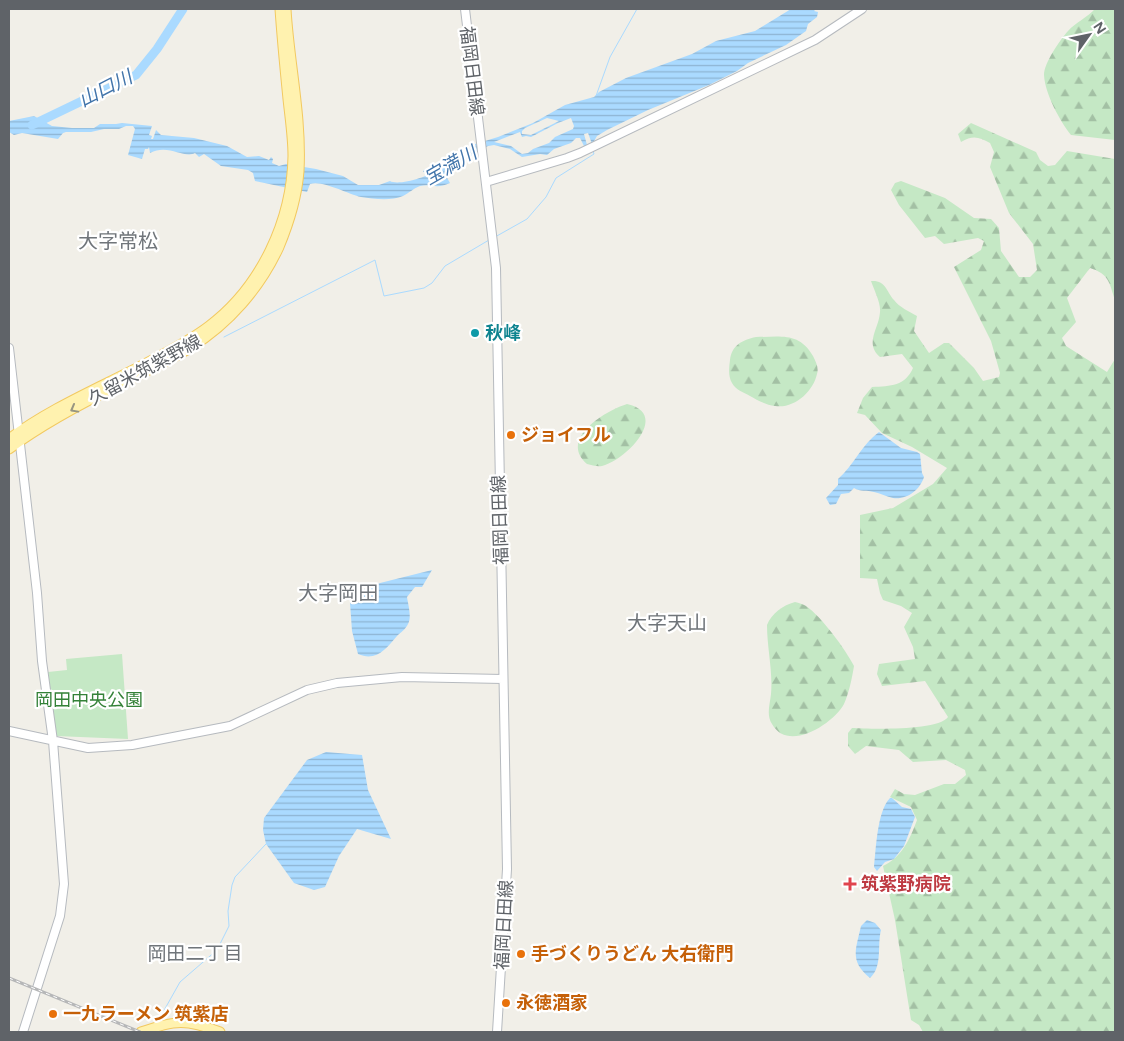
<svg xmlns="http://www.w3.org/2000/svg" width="1124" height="1041" viewBox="0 0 1124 1041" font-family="Figtree,'Noto Sans JP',sans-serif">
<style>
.forest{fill:url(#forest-firs)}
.park{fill:#c5e8c5}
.water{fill:url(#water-rules);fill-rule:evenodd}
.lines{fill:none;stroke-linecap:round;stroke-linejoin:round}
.stream{stroke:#aadaff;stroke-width:1}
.river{stroke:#aadaff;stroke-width:9}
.secondary-casing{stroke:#b6babf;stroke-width:10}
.primary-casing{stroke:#f2c960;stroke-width:11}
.secondary{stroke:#fff;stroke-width:8}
.primary{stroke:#fff2af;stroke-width:9}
.rail-casing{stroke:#b6b7b8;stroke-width:3}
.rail{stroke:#fff;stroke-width:1;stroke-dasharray:4;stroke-linecap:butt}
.oneway{stroke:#979581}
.culture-dot{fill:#0f9aa8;stroke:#fff;stroke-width:2}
.food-dot{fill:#e8710a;stroke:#fff;stroke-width:2}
.health-dot{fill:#e0444e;stroke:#fff;stroke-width:2}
.labels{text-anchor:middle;stroke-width:4.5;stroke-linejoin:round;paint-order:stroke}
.street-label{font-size:18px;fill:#5f6368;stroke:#fff}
.culture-label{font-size:18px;font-weight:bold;fill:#0d838f;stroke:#fff;text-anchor:start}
.food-label{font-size:18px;font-weight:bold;fill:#c56008;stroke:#fff;text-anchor:start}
.park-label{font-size:18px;fill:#348238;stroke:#fff}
.health-label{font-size:18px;font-weight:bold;fill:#be3a42;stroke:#fff;text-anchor:start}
.water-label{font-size:19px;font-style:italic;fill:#4174aa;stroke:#fff}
.neighbourhood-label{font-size:19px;fill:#70757a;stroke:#fff}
.quarter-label{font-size:20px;fill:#70757a;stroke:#fff}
</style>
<defs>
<pattern id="forest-firs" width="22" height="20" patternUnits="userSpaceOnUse" patternTransform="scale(1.25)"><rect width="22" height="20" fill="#c5e8c5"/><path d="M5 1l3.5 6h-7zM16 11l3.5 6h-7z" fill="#a3c0a4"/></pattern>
<pattern id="water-rules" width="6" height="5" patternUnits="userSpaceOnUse" patternTransform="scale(1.25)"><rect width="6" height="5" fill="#aadaff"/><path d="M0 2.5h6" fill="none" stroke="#8eb4d2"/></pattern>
</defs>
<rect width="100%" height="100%" fill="#f1efe8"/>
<!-- forest -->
<path class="forest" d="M1095 9H1115V140L1071 135C1060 121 1045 94 1044 75 1044 63 1060 40 1068 31 1076 22 1088 17 1095 9Z
M971 123 1036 152 1040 160 1048 166 1055 165 1067 151 1115 159V300C1109 282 1109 274 1090 268L1067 298 1076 322 1062 338 1066 346 1107 372 1115 359V1032H923L919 1025 911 1020 895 920 883 866C902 857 910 839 917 820L911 807 890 797 895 789 904 794 915 795 944 784H955L966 775 965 770 946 760 913 762 899 750 866 746 855 754 848 746V733L852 728C871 729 938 731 948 717L925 681 882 686 877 674 879 664 915 659 913 647 904 627 912 613 901 606 883 600 880 593 877 579 860 578V515L893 508 933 484 947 468 912 447 882 433 865 415 857 413 863 398 872 387C891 386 905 386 913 368L902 354 880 357C864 343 879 329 880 312 881 303 874 290 871 281 886 280 886 291 894 300 899 307 910 312 917 316L914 331 929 353 944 343H949L974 368 983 381 999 377 1000 373 991 341 954 267 981 250 984 241 978 238 944 244 935 236 925 238 899 205 891 190 895 183 901 181 945 198 974 218 991 219 999 228 1001 251 1019 277H1030L1037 270 1033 244 1009 213 990 167 994 152 990 143C979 137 973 135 961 142L958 134Z
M756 337C781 337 799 332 813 356 816 362 819 368 817 374 813 392 794 409 775 406 766 405 757 400 750 396 743 392 736 390 732 383 728 376 729 368 730 360 732 345 742 340 756 337Z
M627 404C671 414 626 460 602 466 597 467 592 465 587 464 558 439 605 411 627 404Z
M795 602C799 603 803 604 806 606 821 616 846 650 854 666 852 678 849 693 844 704 833 724 788 753 772 724 766 715 770 704 771 694 773 671 767 648 767 625 771 614 783 605 795 602Z"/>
<!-- park -->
<path class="park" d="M122 654 128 739 56 736 48 672 67 670 66 659Z"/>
<!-- water -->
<path class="water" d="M791 9H816L814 11 818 12 817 17 808 24 806 31 786 45 748 63 737 71 709 85 648 110 607 130 597 136 593 143 592 144 588 133 584 134 587 145 584 146 580 138H576L571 143 554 149 547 155 540 154 522 157 510 149 494 145 488 146 455 166 452 174 446 176 450 183C435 190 432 183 420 186 414 188 409 193 403 196 391 201 374 199 361 197 347 194 323 180 310 184L307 192 255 181 253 173 248 170 221 166 204 154 199 157 195 153C184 159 168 143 150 153L149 147 148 149H145L142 159 128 155 135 129 133 126H126L119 129H104L91 132H66L63 133 58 139 22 133 14 135 9 132V121L34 116 52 126 72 128H94L100 124H116L122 123 152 126 149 135 152 136 151 139H153L156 130 161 135 194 138 227 146 247 157 259 156 269 160 271 157 273 159 272 163 279 166 286 164 316 169 343 176 358 185H379L390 181C398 186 429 177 435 170L423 172 424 170 440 162 443 168 448 167 451 163 450 156 453 161 468 151 472 145 498 137 533 123 565 105 594 97 599 92 626 78 692 54 716 41 755 31ZM547 118 559 121 531 135 522 134V131L525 128ZM571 118 574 126 573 129 555 137 549 143 533 149 528 153 522 154 511 146 494 142 520 132 522 137 526 136 531 137 558 123Z
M879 432 901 448 917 452 920 454 922 473 924 477C920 490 907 500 893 498 887 497 880 493 874 492 867 490 860 492 854 488L849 493 841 494 836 504 830 505 826 498 838 485V479C854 465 862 444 879 432Z
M432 570 422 587H415L407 597C408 604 412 617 408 624 406 629 400 633 397 636 386 649 376 662 358 654L352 631 350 603 360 591 380 583Z
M326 752 362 755 368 790 391 839 357 829 339 856 325 887 314 890 294 883 266 844 263 830 264 818 307 760Z
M890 798H892L902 807 911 809 915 817 904 846 894 859 885 862 877 871 874 867C876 850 877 811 890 798Z
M867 920 875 923 881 930C877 944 883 967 870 978 849 961 856 949 861 926Z"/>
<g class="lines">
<!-- stream -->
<path class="stream" d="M596 96 610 57 637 9
M495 237 527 219 546 197 556 178 594 154 593 151
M224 337 375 260 384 296 424 288 432 283 445 266 489 240
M162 1014 180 982 217 950 229 926 228 911 232 885 235 877 266 844"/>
<!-- river -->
<path class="river" d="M32 125 136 75 157 49 183 9"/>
<defs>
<path id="secondary" d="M465 9 496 268 507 869 497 1032
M486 182 567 158 580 153 815 40 862 9
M9 348 37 593 42 661 53 741 64 884 60 916 23 1032
M9 731 88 748 132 745 230 726 307 690 337 683 402 677 503 679"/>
<path id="primary" d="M9 439C53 406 106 385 154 359 173 349 192 339 209 326 261 287 292 220 293 156 293 137 290 118 288 99 285 69 282 39 280 9
M9 449C44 423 84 402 123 383 145 371 169 361 190 348 229 324 260 288 279 247 289 223 297 197 299 171 302 117 289 62 286 9
M141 1032C175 1020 186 1019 220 1032"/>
</defs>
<!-- secondary casing -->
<use href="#secondary" class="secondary-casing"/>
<!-- primary casing -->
<use href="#primary" class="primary-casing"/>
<!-- secondary -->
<use href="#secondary" class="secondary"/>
<!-- primary -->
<use href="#primary" class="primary"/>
<defs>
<path id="rail" d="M9 978 140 1032"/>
</defs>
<!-- rail casing -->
<use href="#rail" class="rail-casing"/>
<!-- rail -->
<use href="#rail" class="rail"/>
</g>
<!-- one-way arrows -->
<defs><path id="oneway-chevron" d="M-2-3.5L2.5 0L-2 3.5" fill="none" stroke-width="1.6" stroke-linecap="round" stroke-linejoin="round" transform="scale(1.25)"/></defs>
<use class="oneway" href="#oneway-chevron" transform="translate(74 409) rotate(151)"/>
<!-- markers -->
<circle class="culture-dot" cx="475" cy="333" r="5"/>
<g class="food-dot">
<circle cx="511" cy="435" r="5"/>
<circle cx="521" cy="954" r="5"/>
<circle cx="506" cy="1003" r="5"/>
<circle cx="53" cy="1014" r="5"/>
</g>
<path class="health-dot" d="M847.5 876.5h5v5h5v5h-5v5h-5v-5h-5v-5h5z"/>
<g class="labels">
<!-- street labels -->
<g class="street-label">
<text transform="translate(472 71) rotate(83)" y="6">福岡日田線</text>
<text transform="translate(145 370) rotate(-29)" y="6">久留米筑紫野線</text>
<text transform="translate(500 520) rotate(-92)" y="6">福岡日田線</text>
<text transform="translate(504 925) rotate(-87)" y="6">福岡日田線</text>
</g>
<!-- culture labels -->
<g class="culture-label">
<text x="485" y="339">秋峰</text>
</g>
<!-- food labels -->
<g class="food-label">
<text x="521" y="441">ジョイフル</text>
<text x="531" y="960">手づくりうどん 大右衛門</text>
<text x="516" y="1009">永徳酒家</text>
<text x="63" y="1020">一九ラーメン 筑紫店</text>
</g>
<!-- park labels -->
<g class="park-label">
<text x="89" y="706">岡田中央公園</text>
</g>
<!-- health labels -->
<g class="health-label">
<text x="861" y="890">筑紫野病院</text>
</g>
<!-- water labels -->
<g class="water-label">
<text transform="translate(105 88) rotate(-27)" y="7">山口川</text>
<text transform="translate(450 165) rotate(-30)" y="7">宝満川</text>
</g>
<!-- neighbourhood labels -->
<g class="neighbourhood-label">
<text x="195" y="960">岡田二丁目</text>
</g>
<!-- quarter labels -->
<g class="quarter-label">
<text x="118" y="248">大字常松</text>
<text x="338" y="600">大字岡田</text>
<text x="667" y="630">大字天山</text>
</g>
</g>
<!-- border -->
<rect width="1124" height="1041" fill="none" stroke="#5f6368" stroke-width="20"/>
<!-- north arrow -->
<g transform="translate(1089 35) rotate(57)" stroke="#ffffff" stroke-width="4" paint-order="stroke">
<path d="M0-4L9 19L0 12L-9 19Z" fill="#5f6368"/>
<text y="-8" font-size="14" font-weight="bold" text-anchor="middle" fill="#5f6368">N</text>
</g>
</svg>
